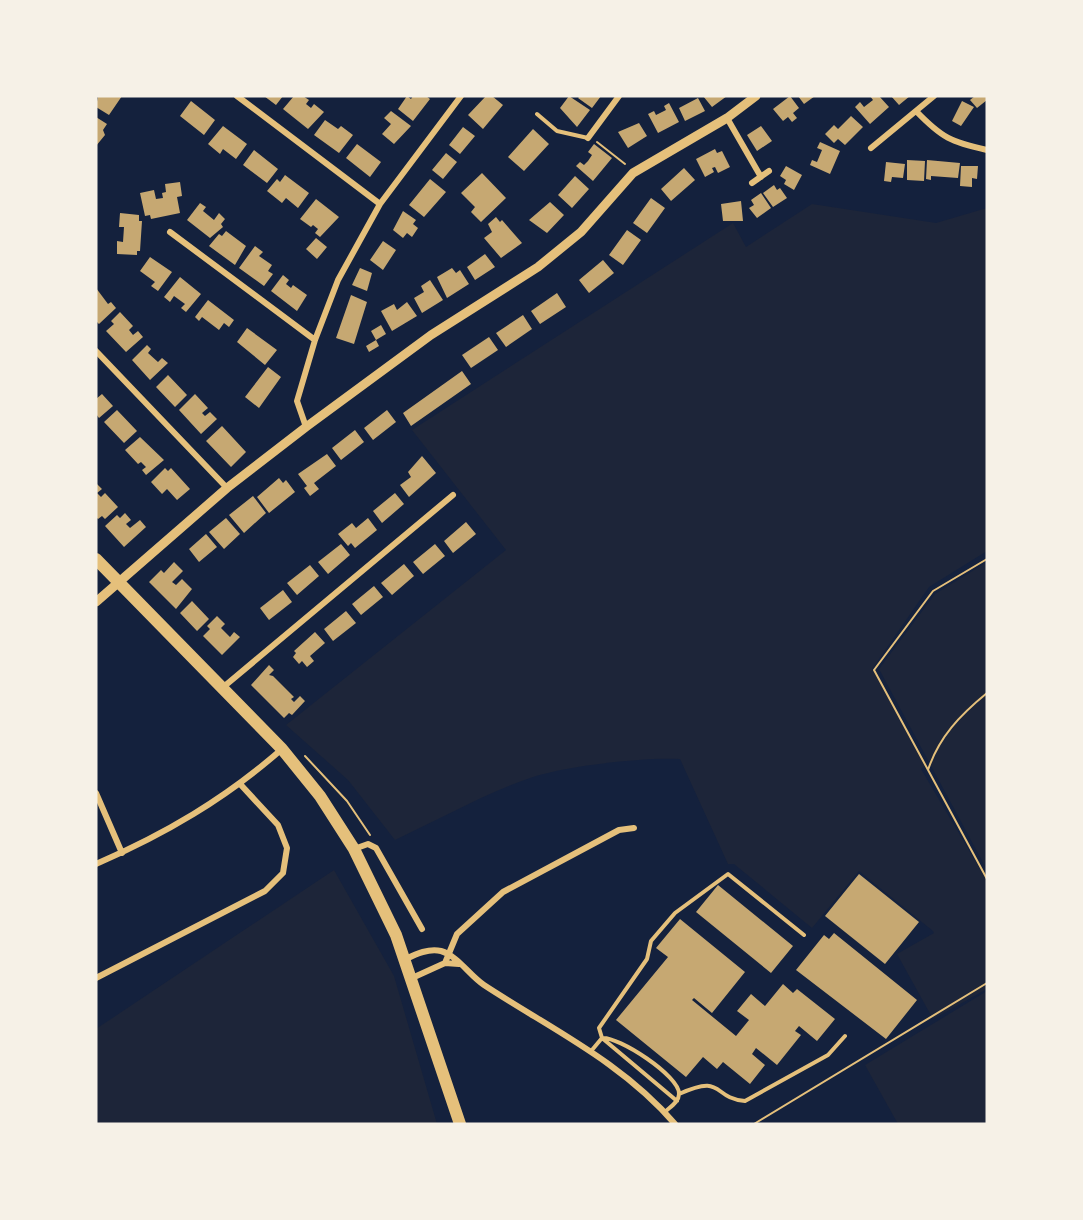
<svg xmlns="http://www.w3.org/2000/svg" width="1083" height="1220" viewBox="0 0 1083 1220" font-family="'DejaVu Sans',sans-serif">
<style>
.green{fill:#1d2539}
.building{fill:#c6a872}
.lines{fill:none;stroke-linecap:round;stroke-linejoin:round}
.path{stroke:#e5c07b;stroke-width:2}
.service{stroke:#e5c07b;stroke-width:4}
.minor{stroke:#e5c07b;stroke-width:6}
.tertiary{stroke:#e5c07b;stroke-width:9}
.primary{stroke:#e5c07b;stroke-width:12}
</style>
<rect width="100%" height="100%" fill="#14213d"/>
<!-- green -->
<path class="green" d="M812 204 936 223 987 208V551L929 587 872 669 927 765 921 769 987 881V989L933 1019 897 954 934 933 933 931 859 871 812 928 734 864H728L680 759C643 757 565 766 530 778 484 794 440 819 395 840L348 780 286 725 506 550 412 430 733 223 746 247Z
M987 562V870L879 669 935 594Z
M334 870 394 976 437 1124H96V1029Z
M987 991V1124H898L865 1065Z"/>
<!-- building -->
<path class="building" d="M98 96H122L109 115 96 107Z
M264 96H283L276 105Z
M294 96H303L309 100 306 104 311 108 314 104 324 112 308 129 283 109Z
M407 96 411 99 413 96H426L430 99 413 121 398 109Z
M486 96H492L503 105 483 129 468 115Z
M569 96 590 110 577 127 560 108Z
M580 96H601L592 108 578 98Z
M703 96H727L712 107Z
M790 96 799 108 793 113 797 118 792 122 788 117 783 121 773 109Z
M798 96H815L804 104Z
M870 96H879L889 107 870 124 855 107 860 102 864 107 873 100Z
M891 96H910L899 105Z
M975 96H987V100L977 108 970 100Z
M698 98 705 111 685 121 679 108Z
M191 101 215 120 204 135 180 116Z
M962 101 974 107 961 126 952 121Z
M669 103 679 122 658 133 648 114 654 111 656 115 666 110 664 106Z
M391 111 411 126 394 144 382 134 391 124 384 118Z
M851 116 863 127 845 145 838 139 834 143 825 134 834 125 838 129Z
M96 117 107 124 103 130 105 135 96 146Z
M325 120 338 129 341 126 353 135 339 153 314 135Z
M639 123 647 136 628 148 618 132Z
M223 126 247 144 236 159 223 149 220 154 208 144Z
M761 126 772 141 757 151 747 135Z
M463 127 475 136 460 154 449 145Z
M533 129 549 144 524 171 508 157Z
M820 142 840 151 830 174 810 165 812 160 817 162 822 150 817 148Z
M357 144 381 162 370 177 346 158Z
M594 144 612 158 593 181 576 166 580 162 584 165 588 161 592 155 588 152Z
M715 149 717 153 722 151 730 167 718 173 715 167 712 168 714 172 705 177 696 159Z
M254 150 278 169 267 183 243 165Z
M446 153 457 162 443 179 432 170Z
M907 160 925 161 924 181 907 180Z
M927 160 960 163 958 178 931 176V180L926 179Z
M886 162 905 164 903 178 892 177 891 182 884 181Z
M786 166 802 175 794 190 784 184 786 180 780 176Z
M961 166H978L977 179 972 178V187L960 186Z
M684 168 695 180 671 201 661 189Z
M482 173 506 198 481 222 471 212 475 207 461 193Z
M285 175 309 193 298 208 286 198 282 203 267 191 277 179 280 182Z
M575 176 589 189 572 208 558 195Z
M430 179 446 192 424 217 409 205Z
M180 182 182 196 177 197 180 213 151 219 150 215 145 216 140 193 154 190 156 199 163 198 162 193 166 192 165 184Z
M774 185 777 190 780 188 787 198 773 207 763 193Z
M761 193 771 208 757 218 749 208 754 205 751 200Z
M651 198 665 208 647 233 633 223Z
M316 199 339 217 320 237 315 233 318 229 313 225 311 227 300 219Z
M741 201 743 221H723L721 204Z
M550 202 564 215 547 233 529 220Z
M200 203 206 207 203 211 214 220 219 213 225 219 221 224 223 227 210 238 187 220Z
M403 211 416 220 413 224 418 228 412 237 407 233 403 238 393 230Z
M120 213 139 215V221H142L140 251H137V255L117 254V241L123 242 124 227H119Z
M496 217 500 222 502 220 522 243 501 258 484 238 492 232 488 224Z
M627 230 641 240 623 265 609 255Z
M226 231 246 246 235 265 209 246 219 234 222 236Z
M316 238 327 247 317 259 306 249Z
M383 241 396 250 383 270 370 260Z
M255 246 263 252 259 256 272 265 268 271 273 274 264 286 239 268Z
M485 254 495 267 475 280 467 267Z
M150 257 172 272 158 291 151 286 155 282 140 271Z
M603 260 614 273 589 293 579 280Z
M360 268 372 273 367 291 352 285Z
M452 268 456 273 460 270 469 284 447 298 437 277Z
M283 275 289 280 286 284 291 288 293 285 307 295 297 311 271 291Z
M180 277 201 294 186 312 181 308 185 304 174 296 170 302 164 297Z
M430 280 443 300 422 313 414 298 424 292 421 286Z
M96 288 108 304 111 302 116 308 99 324 96 321Z
M557 293 566 307 540 324 531 311Z
M351 295 367 302 354 344 336 338Z
M208 300 234 320 229 327 224 323 219 330 202 317 199 321 195 317Z
M407 302 417 316 392 331 381 311 394 304 397 310Z
M120 312 133 326 129 330 133 335 138 331 143 337 126 352 106 331 114 324 111 321Z
M523 315 532 329 506 347 496 333Z
M381 325 386 334 376 340 371 331Z
M247 328 277 350 265 365 237 342Z
M489 337 498 350 471 368 462 355Z
M376 340 379 346 369 352 366 346Z
M147 345 151 349 148 353 158 362 162 358 168 363 150 380 132 360Z
M268 367 281 377 259 408 245 397Z
M462 371 471 384 411 426 403 413Z
M168 375 187 395 175 407 156 387Z
M102 394 113 406 99 418 96 414V399Z
M195 394 208 408 202 413 205 416 210 412 217 419 201 434 179 410Z
M117 410 137 431 124 443 104 422Z
M387 410 396 422 373 440 364 428Z
M222 426 246 452 231 467 206 441Z
M355 430 364 442 341 460 332 448Z
M140 437 164 460 146 475 142 470 146 467 141 462 138 464 125 450Z
M327 454 336 466 314 483 319 489 310 496 304 488 307 486 298 474Z
M422 456 436 473 409 497 400 485 411 477 408 472Z
M165 468 168 471 171 468 190 489 177 500 167 489 162 494 151 482Z
M279 478 283 483 286 480 295 492 269 513 257 497Z
M96 483 102 489 97 493 101 497 105 493 118 507 105 519 102 516 98 519 96 517Z
M395 493 404 504 382 523 373 511Z
M253 496 266 513 244 533 229 515Z
M125 513 131 520 126 524 130 528 140 520 146 527 124 547 105 526 117 515 120 518Z
M226 518 240 534 224 549 209 532Z
M368 518 377 530 355 548 351 543 348 546 338 534 352 523 356 528Z
M466 522 476 534 453 553 444 541Z
M206 534 217 547 199 562 189 549Z
M341 544 350 555 328 574 318 562Z
M435 544 445 556 423 574 413 562Z
M174 562 183 571 172 582 176 585 182 579 192 589 176 609 149 582 161 570 164 573Z
M404 564 414 576 392 595 381 583Z
M310 565 319 576 297 595 287 583Z
M374 586 383 597 361 615 352 604Z
M283 590 292 602 269 620 260 608Z
M192 601 209 619 197 631 180 613Z
M346 611 356 623 333 641 324 629Z
M217 616 225 624 221 628 230 637 234 632 240 637 222 655 203 636 210 629 207 626Z
M315 632 325 643 310 656 314 661 307 667 302 661 299 664 293 657 296 653 294 651Z
M269 665 274 670 269 675 273 676 294 697 291 699 294 702 300 696 305 701 292 715 289 713 284 718 251 685Z
M859 874 919 922 885 964 825 916Z
M718 885 793 946 771 973 696 912Z
M680 919 745 972 712 1013 694 998 692 1000 736 1036 749 1020 737 1011 751 994 765 1006 783 984 793 993 797 989 835 1019 817 1041 799 1026 795 1031 801 1035 777 1065 756 1048 752 1054 765 1065 750 1084 723 1062 717 1069 703 1057 686 1077 616 1020 668 957 656 948Z
M834 933 917 1000 886 1039 796 970 824 935 829 939Z"/>
<g class="lines">
<!-- path -->
<path class="path" d="M597 142 625 164
M987 559 933 591 874 670 987 879
M305 756 347 801 370 835
M928 770C939 737 960 715 987 693
M754 1124 987 983"/>
<!-- service -->
<path class="service" d="M537 114 557 131 588 138
M592 1050 602 1038C618 1036 680 1076 679 1094 679 1102 670 1107 665 1112
M679 1094C725 1073 711 1098 745 1101L828 1055 845 1036
M677 1101 602 1038 599 1028 647 959 651 941 675 913 728 874 804 935"/>
<!-- minor -->
<path class="minor" d="M237 96 380 204
M916 111C942 138 951 142 987 150
M727 118 761 177
M588 138 619 96
M871 148 934 96
M752 183 769 171
M170 232 315 340
M96 351 227 488
M306 427 297 401 315 340 338 280 380 204 461 96
M221 689 453 495
M96 793 122 853
M354 849 368 844 376 848 422 929
M96 864C165 834 225 799 282 749
M406 959C416 954 429 948 441 951 458 956 469 975 484 985 551 1029 622 1062 675 1124
M445 963 457 934 503 892 619 830 634 828
M96 978 265 891 283 873 287 848 278 825 241 785
M412 978 445 963 459 964"/>
<!-- tertiary -->
<path class="tertiary" d="M96 602 227 488 306 427 431 335 538 267 581 232 633 173 727 118 756 96"/>
<!-- primary -->
<path class="primary" d="M96 559 282 749 320 796 354 849 396 935 460 1124"/>
</g>
<!-- border -->
<rect width="1083" height="1220" fill="none" stroke="#f6f1e7" stroke-width="195"/>
</svg>
